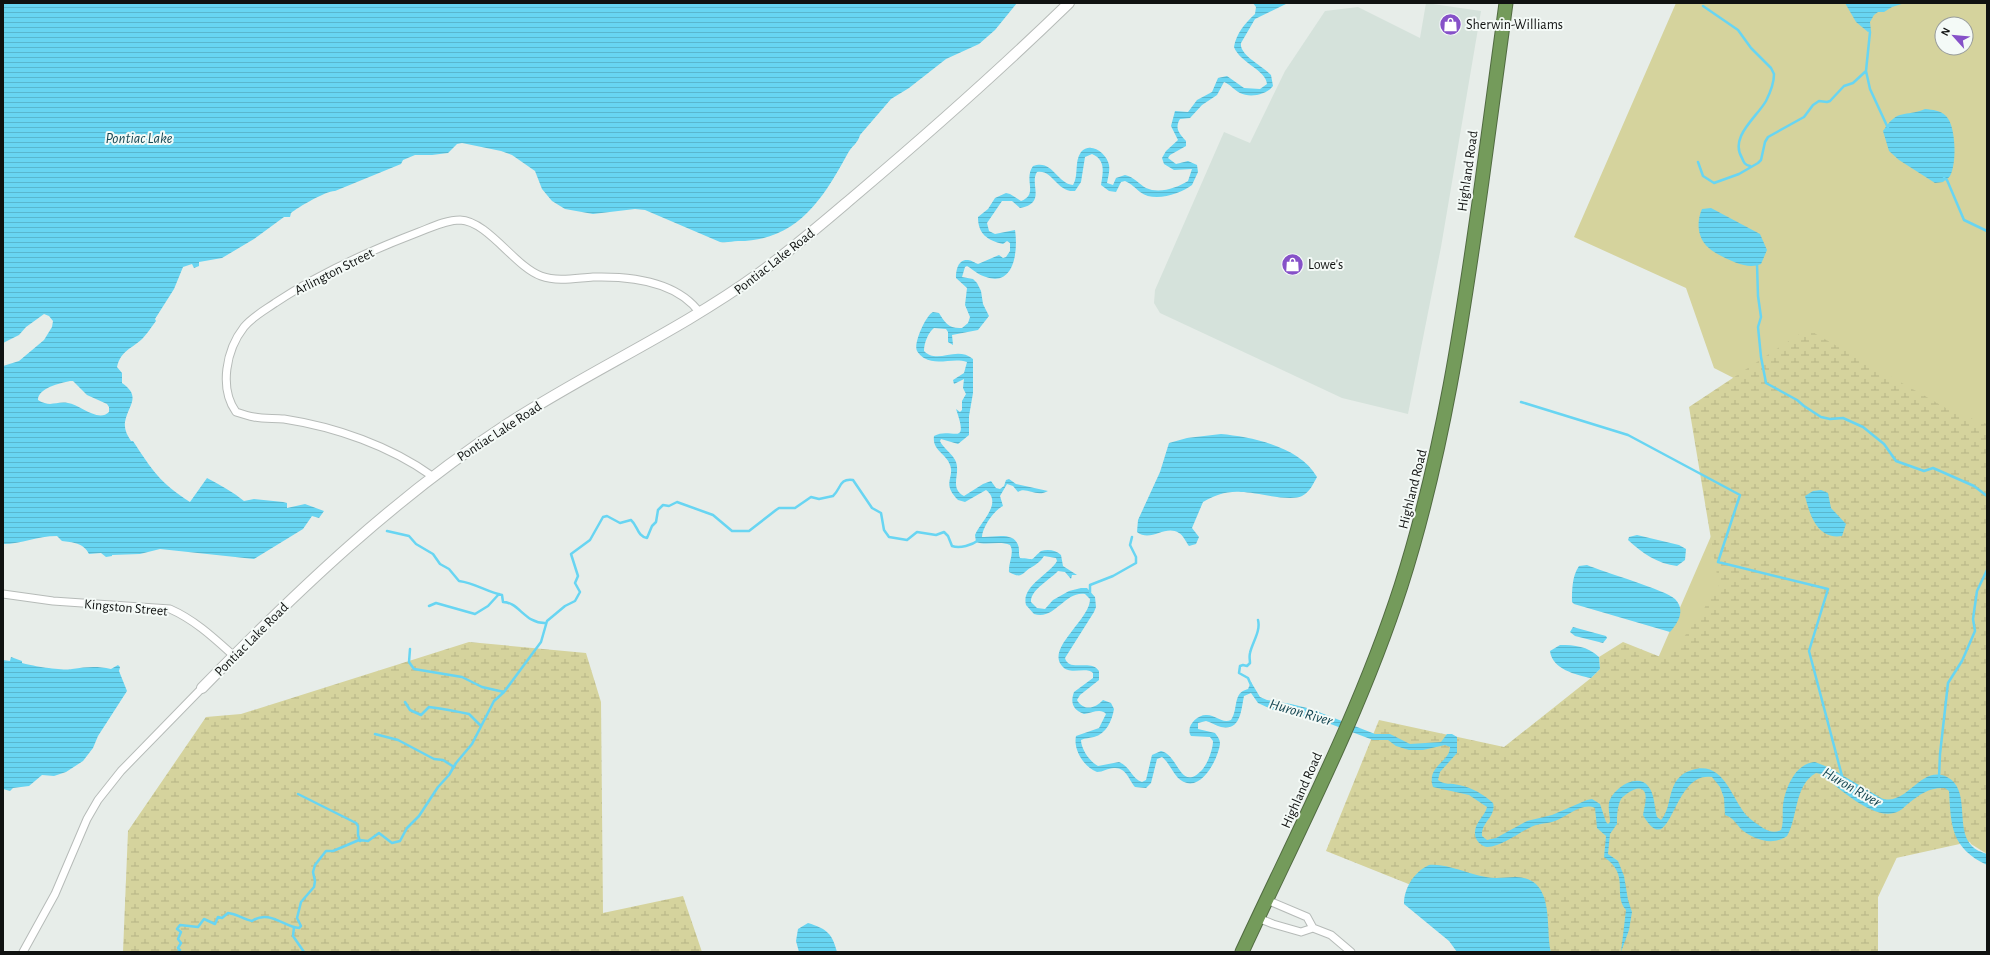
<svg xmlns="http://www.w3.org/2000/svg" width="1990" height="955" viewBox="0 0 1990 955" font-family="'Alegreya Sans',sans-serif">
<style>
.built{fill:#d5e2db}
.grass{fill:#d5d39d;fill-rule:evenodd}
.wetland{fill:url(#wetland-marsh);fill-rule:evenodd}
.water{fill:url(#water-rules);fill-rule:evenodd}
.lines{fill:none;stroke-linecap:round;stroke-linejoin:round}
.stream{stroke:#68d5f2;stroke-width:2.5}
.street-casing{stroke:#b6bbb8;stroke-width:9}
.secondary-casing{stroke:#b6bbb8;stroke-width:12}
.highway-casing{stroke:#516b41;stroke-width:15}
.street{stroke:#fff;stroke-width:7}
.secondary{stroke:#fff;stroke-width:10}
.highway{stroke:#749b5b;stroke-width:13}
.labels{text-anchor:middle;stroke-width:4;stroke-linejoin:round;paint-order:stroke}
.poi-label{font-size:14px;fill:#101211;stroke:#f4faf7;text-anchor:start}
.street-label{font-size:14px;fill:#101211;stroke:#f4faf7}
.water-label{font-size:15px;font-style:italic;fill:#154652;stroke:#f4faf7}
</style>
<defs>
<pattern id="wetland-marsh" width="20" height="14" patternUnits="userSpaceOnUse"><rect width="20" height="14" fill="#d5d39d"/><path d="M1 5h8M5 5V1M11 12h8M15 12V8" fill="none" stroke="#b6b486"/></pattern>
<pattern id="water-rules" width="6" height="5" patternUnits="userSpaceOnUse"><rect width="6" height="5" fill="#68d5f2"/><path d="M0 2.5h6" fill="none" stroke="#59b6ce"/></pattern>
</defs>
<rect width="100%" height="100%" fill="#e7ede9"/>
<!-- built -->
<path class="built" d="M1426 3 1481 11 1441 247 1408 414 1342 398 1160 313 1154 303 1155 290 1224 132 1250 143 1285 71 1325 11 1358 7 1420 38Z"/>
<!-- grass -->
<path class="grass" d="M1676 3H1987V854L1971 844 1936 775 1852 952 1566 870 1715 527 1769 396 1714 368 1686 288 1574 237ZM1942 24H1966V48H1942Z"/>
<!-- wetland -->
<path class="wetland" d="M1807 329 1953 412 1987 424V838L1878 862V952H1533L1421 889 1326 851 1379 720 1504 747 1591 678 1600 669 1599 657 1623 642 1668 660 1719 587 1689 407ZM1821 490 1828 493 1831 508 1838 515 1805 497 1813 491Z
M469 642 586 653 601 702 603 913 683 896 702 952H123L128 831 206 717 241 714Z"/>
<!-- water -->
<path class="water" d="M3 3H1017L995 30 979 44 946 59 909 88 891 99 860 135C858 143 852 146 848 153 823 199 797 241 738 241 732 241 728 243 720 242L645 210 635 209 593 214 565 209 552 201 542 189 535 171 512 155 501 151 462 143 457 144 448 153 432 155H415L403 160 401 164 335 191C328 190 298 207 291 213L290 217H284L254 239 222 258 199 262V266L194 268 192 264 183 267 174 289 155 319 156 321C152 326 147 334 143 338 132 349 121 350 117 367L122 373V383C142 397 128 405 125 422 124 429 127 435 131 441H133C152 470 160 483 190 502L207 478C220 485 233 492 244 501L254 499 283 502 287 503V508L305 504 324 511 319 518 312 516 303 529 254 559 160 549 140 554 112 555V556L106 557 101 553 89 554C84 543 72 542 62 541L57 536C37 536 22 544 3 544V366L19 361 44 340 52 327 53 321 49 316 44 314 26 327 19 335 3 343ZM70 381H73L87 395 107 404 109 407V412C98 423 79 404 68 403 55 401 51 408 38 400 38 388 60 383 70 381Z
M1253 3H1288L1255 19 1241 43C1239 55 1263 66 1271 75L1273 86C1266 95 1250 98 1240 93 1234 90 1230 84 1224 82L1217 95 1202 105 1190 118 1180 119C1174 129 1180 134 1186 141V146L1170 155 1168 158 1176 164 1188 161 1197 165 1198 172 1192 185C1180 194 1154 203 1140 192 1135 188 1132 184 1125 181L1121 182 1116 192 1109 191 1101 185C1103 172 1106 160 1092 154L1085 157 1081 182 1075 191C1057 193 1053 169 1037 172 1029 184 1047 203 1020 208L1012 201H1002L987 223 989 231 995 234 1015 230C1018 250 1015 287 986 277 978 275 974 270 967 266L965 267 962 277 973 279 977 283 981 291 983 304 989 316 978 330 952 335 953 345 948 342V332L946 329 934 328C928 333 924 343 924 351 938 365 956 345 973 359V393L969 416V435L958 444 941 439 940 441C944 450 957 456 957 467 958 478 951 489 964 496L983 484 991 481 996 488 1000 489 1004 486 1006 480 1009 479 1016 484 1048 491C1036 498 1026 486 1018 492L1013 486 1007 484 1000 496 1003 506C994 510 982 528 982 537 992 538 1013 531 1018 545 1020 550 1018 554 1020 558 1038 559 1028 562 1041 551 1048 549 1056 550 1061 555L1063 566 1077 575H1072L1071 579 1065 572 1058 571C1051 579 1030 590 1031 602L1037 608 1045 609 1053 600 1069 591 1081 588H1087L1095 597 1096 607 1094 612 1065 658C1069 673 1091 658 1099 671V680L1080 695 1077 700C1084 712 1096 708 1103 700L1111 703 1114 709C1112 721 1106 734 1094 737 1090 738 1085 738 1081 740 1081 749 1090 762 1098 766L1119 762C1130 766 1132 779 1142 782L1146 780 1152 755 1161 751C1179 755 1180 793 1202 770 1208 763 1213 749 1213 741L1210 737 1191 736C1185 727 1197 714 1207 715 1216 715 1222 724 1231 720 1239 708 1232 693 1248 689L1251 682 1260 697 1267 700 1291 704 1311 709 1375 734H1390L1410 744 1441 742 1447 734H1452L1457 737V753L1440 772 1438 780C1443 785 1452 783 1459 785 1473 788 1483 794 1493 803 1497 816 1480 823 1482 836L1487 840 1496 838 1527 821 1552 815 1587 800 1592 799 1600 804 1606 822 1608 824 1610 822C1610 816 1608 809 1609 803 1612 789 1637 772 1648 786 1655 794 1654 807 1657 817L1661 820C1674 806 1665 778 1692 770 1723 760 1731 797 1746 815 1751 820 1757 824 1763 828 1769 832 1775 833 1781 830 1784 822 1782 814 1783 805 1785 789 1795 763 1815 762L1830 768 1881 798C1907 808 1920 764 1947 777 1971 789 1955 827 1971 845 1975 850 1981 852 1987 854V865C1951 848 1951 826 1949 791L1945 788C1930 787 1920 794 1909 803 1906 805 1903 809 1899 811 1876 824 1838 787 1821 774L1816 773C1794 785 1798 818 1787 836 1773 846 1755 840 1742 830 1736 824 1734 818 1725 815L1724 798 1720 787 1712 777C1671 770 1672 865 1643 815 1644 808 1647 800 1645 793 1641 782 1625 794 1621 799 1617 807 1617 816 1617 824L1610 834 1608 854 1618 861 1624 876 1628 900 1632 912 1629 930 1621 952 1626 910C1612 894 1631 876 1604 857L1606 836 1597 828 1595 808C1582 802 1568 816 1555 821 1547 824 1537 823 1529 828 1517 834 1501 847 1487 847 1481 846 1475 840 1475 834 1474 823 1485 816 1487 807L1469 795 1433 787C1426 766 1450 762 1450 747L1445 745 1423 750H1409L1396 746 1388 740H1373L1312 717H1307L1273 710 1258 703 1251 693 1244 696C1241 710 1241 731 1221 727 1216 726 1211 722 1206 721L1198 723V729L1215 733C1218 737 1220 739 1220 744 1218 758 1204 787 1187 783 1174 780 1172 765 1162 757L1157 759 1151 783 1146 788 1135 787C1129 780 1126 767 1114 768 1108 768 1103 772 1097 772 1084 767 1073 750 1076 736L1099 728 1106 714C1101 708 1092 713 1084 714 1073 710 1070 703 1074 692L1093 678V673C1085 666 1070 676 1062 666 1046 648 1090 620 1090 599L1085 594C1064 591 1055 621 1034 614L1026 605C1021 586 1049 575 1057 561L1056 558 1044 556C1040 562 1038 563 1032 567 1022 572 1023 580 1009 572 1008 563 1015 553 1010 545 999 540 988 546 976 542L975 535C981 521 1003 503 986 490L965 502 958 500C941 483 955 478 950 465 946 453 932 451 934 436 951 426 970 449 956 409L960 412 962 410V401L966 394 963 388 964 379 954 384 953 380 964 373 967 362C953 357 938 366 924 358 922 357 918 353 917 351 913 344 926 315 933 312L939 313C945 323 949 329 962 328L968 323 970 317 965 305 967 288 956 278C956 270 958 259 968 260 971 260 975 263 978 264L999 255 1003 258 1006 257 1010 251V243L1007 241 1003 244C987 240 978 234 978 217L988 209 995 198 1006 193 1010 194 1021 201C1039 194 1023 180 1033 166 1053 159 1056 183 1073 185 1079 176 1074 161 1081 152 1091 141 1107 154 1109 165 1110 171 1108 177 1107 183L1113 185 1116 178 1125 175C1134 177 1139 184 1146 188 1159 194 1177 188 1188 181L1192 169 1174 170 1164 164 1162 158 1166 151 1178 140 1171 126 1175 111 1188 112 1197 100 1212 92 1218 78 1227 76 1244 88 1260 89 1267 84C1266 70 1240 63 1234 47 1236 34 1245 23 1255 14L1256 7Z
M1845 3H1905L1892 7 1884 12H1878L1874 15 1870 22 1871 31 1868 32 1856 22Z
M1925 109C1933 110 1940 110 1946 116 1956 125 1957 164 1950 176 1949 178 1945 180 1943 182L1935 183 1899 160 1889 151 1883 131C1899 107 1904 118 1925 109Z
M1711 208 1760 234 1767 250 1761 264C1758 265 1755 266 1752 266 1741 267 1711 253 1705 244 1697 234 1697 220 1702 209Z
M1221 434C1253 437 1300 447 1317 477 1313 484 1310 492 1302 496 1289 502 1256 492 1241 492 1227 491 1215 495 1203 502L1192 528 1199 537 1196 544 1189 546C1186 542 1183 535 1179 533 1165 524 1151 543 1137 532L1138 520 1160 472 1169 443 1187 438Z
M1821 490 1828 493 1831 508 1846 524 1842 536C1818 540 1810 516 1805 496L1813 491Z
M1637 535 1679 545 1686 549 1685 560 1677 566C1658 564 1642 553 1628 540L1629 537Z
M1587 565C1603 572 1666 590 1675 599 1686 610 1678 623 1670 632L1574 604 1572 602C1572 590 1572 576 1579 566Z
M1573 627 1606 636 1607 638 1603 643 1575 636 1570 632Z
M1560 645C1575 645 1587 646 1599 657L1600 669 1591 678C1576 675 1552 669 1550 651Z
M11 657 22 661V663C32 666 63 671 72 669 87 667 96 666 111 669L118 665 120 667 119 671 127 691 98 736 93 748 83 761 66 772 54 776 42 775 29 786 13 788 10 791 3 789V660L10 661Z
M1429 865C1446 863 1468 874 1486 877 1496 879 1506 877 1516 877 1556 878 1545 927 1551 952H1457L1449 941 1404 904C1404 888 1414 872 1429 865Z
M808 923C827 929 832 933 837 952H799L796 941 798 929Z"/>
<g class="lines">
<!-- stream -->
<path class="stream" d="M1703 6 1738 30 1751 48 1771 68 1774 74C1774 83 1770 93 1766 101 1757 117 1729 137 1742 158 1744 163 1745 165 1750 166
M1870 32 1866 71 1870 89 1888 128
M1698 162 1703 176 1714 183 1739 174 1758 163 1761 160 1765 142 1768 137 1804 117 1813 105 1819 101 1827 102 1830 101 1844 86 1853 83 1866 71
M1944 178 1947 180 1964 220 1987 231
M1757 264 1758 296 1761 317 1758 327 1761 357 1766 383 1797 400 1804 406 1821 417 1830 419 1843 418 1863 427 1884 444 1896 461 1924 471 1933 468 1940 471 1974 486 1987 496
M1521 402 1628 435 1740 495 1718 562 1828 589 1809 651 1842 776
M387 531 409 536 416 544 433 554 440 564 449 569 459 581C475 583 487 592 502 595L503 602C519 602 525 624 546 623
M1090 592V585L1113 576 1136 563V557L1130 545 1132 537
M429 606 436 603 475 614 488 606 499 594
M410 649 409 662 414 669 462 677 482 687 504 692
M1251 685 1248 678 1239 673 1240 666 1243 665 1247 666 1250 663C1250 660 1249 657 1250 653 1252 643 1261 631 1258 620
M405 702 410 710 421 715 429 707C443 709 455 711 469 714L481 726
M375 734 398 740 434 759 443 760 454 767
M1939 777 1940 754 1948 683 1962 661 1975 631 1973 619 1977 591 1987 570
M298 794 356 823 358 826V835L360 841
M294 927 293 936 304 952
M178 952 180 950 178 948 181 943 178 939 181 932 177 929 180 925 198 927 204 919 215 924 218 917 222 918 228 913C237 914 243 919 252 921 269 909 284 927 299 928L301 926 297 918 301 902 314 887 315 881 313 872 315 865 326 851H333L359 840 368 841 379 833 392 843 400 841 407 828 419 816 438 787 449 775 456 763 472 744 494 701 504 692 541 642 547 621 565 606 575 601 580 592 575 583 578 576 571 554 590 540 603 517 607 516 620 523 631 520C638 526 637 536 647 538L652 526 656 522 658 510 663 505 669 506 677 502 713 515 732 531H749L776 510 779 508H795L811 497 819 499 833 496C841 489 839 478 853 480L872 508 881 513 884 530 889 537 907 540 917 532 936 535 944 532 948 536 952 546C960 549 972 545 979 540"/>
<defs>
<path id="street" d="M432 476C390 446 336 427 284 419 274 418 264 419 254 417 248 416 242 414 236 412 219 388 226 350 244 327 252 317 265 310 275 303 320 273 369 251 419 232 432 227 446 220 460 220 488 221 515 267 541 276 558 282 576 278 593 277 629 276 677 281 700 313
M3 594 53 601 170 609C195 620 214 638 234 656
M1258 918 1273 924 1301 932 1313 928 1307 917 1267 900
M1313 928 1331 935 1351 952
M23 952 55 894 87 819 98 800 121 771 202 688"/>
<path id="secondary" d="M202 688C297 591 395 497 509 423 591 370 679 331 758 274 793 249 825 221 858 193 930 132 1001 69 1069 3"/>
<path id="highway" d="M1242 952C1298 831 1360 713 1401 586 1443 454 1463 318 1482 181 1490 122 1498 62 1506 3"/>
</defs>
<!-- street casing -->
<use href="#street" class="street-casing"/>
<!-- secondary casing -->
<use href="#secondary" class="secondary-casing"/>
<!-- highway casing -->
<use href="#highway" class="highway-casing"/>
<!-- street -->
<use href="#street" class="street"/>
<!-- secondary -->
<use href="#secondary" class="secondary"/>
<!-- highway -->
<use href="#highway" class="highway"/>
</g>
<!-- icons -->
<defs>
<symbol id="shop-disc" viewBox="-11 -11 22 22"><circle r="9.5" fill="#8651c8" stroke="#f4faf7"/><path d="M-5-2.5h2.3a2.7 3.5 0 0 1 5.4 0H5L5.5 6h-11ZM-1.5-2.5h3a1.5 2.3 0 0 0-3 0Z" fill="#fff"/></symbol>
</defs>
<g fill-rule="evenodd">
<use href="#shop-disc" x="1438" y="12" width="25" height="25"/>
<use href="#shop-disc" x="1280" y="252" width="25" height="25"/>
</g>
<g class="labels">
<!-- poi labels -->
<g class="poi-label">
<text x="1466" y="29">Sherwin-Williams</text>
<text x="1308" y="269">Lowe's</text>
</g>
<!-- street labels -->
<g class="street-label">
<text transform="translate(1467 171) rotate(-82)" y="5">Highland Road</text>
<text transform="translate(774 261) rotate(-38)" y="5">Pontiac Lake Road</text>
<text transform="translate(334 271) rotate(-27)" y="5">Arlington Street</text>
<text transform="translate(499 431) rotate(-33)" y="5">Pontiac Lake Road</text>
<text transform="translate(1412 489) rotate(-76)" y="5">Highland Road</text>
<text transform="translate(126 607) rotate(5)" y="5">Kingston Street</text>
<text transform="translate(251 639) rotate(-45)" y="5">Pontiac Lake Road</text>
<text transform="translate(1301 790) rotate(-66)" y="5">Highland Road</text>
</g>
<!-- water labels -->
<g class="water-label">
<text x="139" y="143">Pontiac Lake</text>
<text transform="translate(1301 712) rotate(16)" y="5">Huron River</text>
<text transform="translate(1852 787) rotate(30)" y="5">Huron River</text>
</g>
</g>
<!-- border -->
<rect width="1990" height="955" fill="none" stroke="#101211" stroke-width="8"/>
<!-- north arrow -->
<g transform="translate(1954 36) rotate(297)"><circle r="19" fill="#f4faf7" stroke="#999d9b"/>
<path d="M0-3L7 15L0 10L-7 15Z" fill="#8651c8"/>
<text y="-6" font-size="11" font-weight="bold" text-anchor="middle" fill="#101211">N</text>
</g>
</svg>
